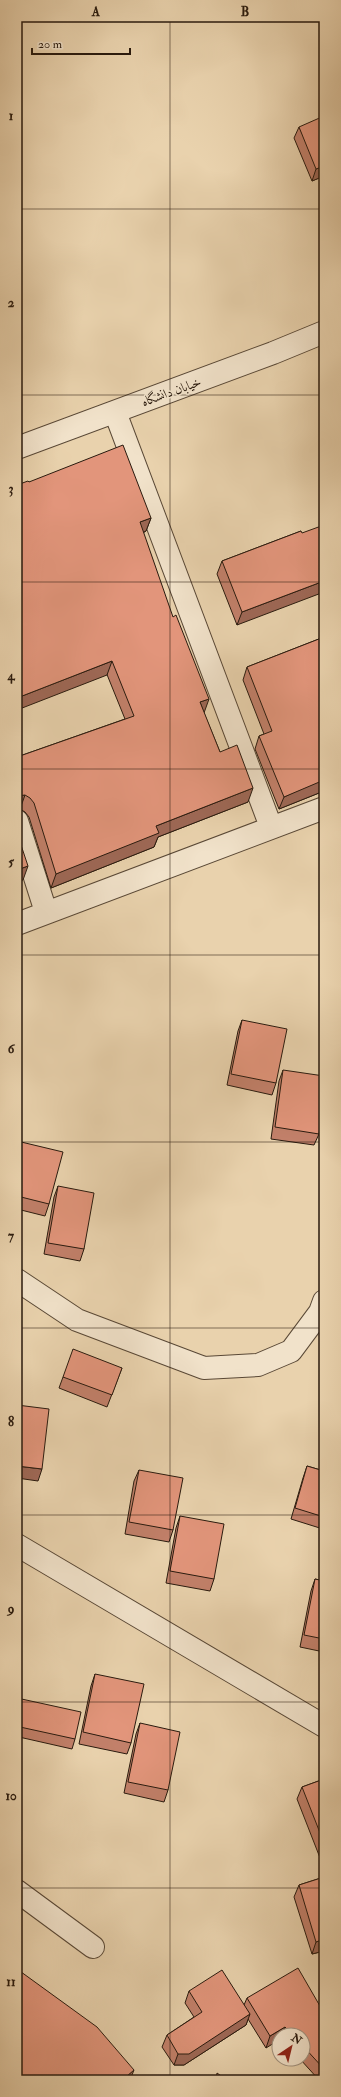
<svg xmlns="http://www.w3.org/2000/svg" width="341" height="2097" viewBox="0 0 341 2097" font-family="'IM FELL Double Pica',Amiri,serif">
<style>
.lines{fill:none;stroke-linecap:round;stroke-linejoin:round}
.minor-casing{stroke:#594836;stroke-width:24}
.minor{stroke:#f1e2ca;stroke-width:22}
.wall{fill:#c2806a;stroke:#291a0e}
.shaded-wall{fill:#9e6856;stroke:#291a0e}
.building{fill:#e2957b;stroke:#291a0e}
.grid{fill:none;stroke:#291a0e;stroke-width:1;stroke-opacity:0.55}
.labels{text-anchor:middle;stroke-width:3;stroke-linejoin:round;paint-order:stroke}
.street-label{font-size:13px;fill:#291a0e;stroke:#f1e2ca}
.neatline{fill:none;stroke:#291a0e;stroke-width:1.5}
.grid-label{font-size:13px;text-anchor:middle;font-weight:bold;fill:#291a0e}
</style>
<rect width="100%" height="100%" fill="#e9d2ad"/>
<filter id="stains"><feTurbulence type="fractalNoise" baseFrequency=".005" numOctaves="4"/><feColorMatrix values="0 0 0 0 .2 0 0 0 0 .09 0 0 0 0 .02 0 0 0 .5 -.17"/></filter>
<radialGradient id="worn" r=".72"><stop offset=".6" stop-color="#630" stop-opacity="0"/><stop offset="1" stop-color="#630" stop-opacity=".3"/></radialGradient>
<g class="lines">
<defs>
<path id="minor" d="M115 412 271 827
M17 448 273 353 324 332
M17 821 46 912
M17 924 324 808
M17 1280 77 1320 204 1368 258 1365 291 1351 320 1312 324 1301
M17 1545 324 1726
M17 1891 93 1947"/>
</defs>
<!-- minor casing -->
<use href="#minor" class="minor-casing"/>
<!-- minor -->
<use href="#minor" class="minor"/>
</g>
<!-- wall -->
<path class="wall" d="M299 127 324 176 312 181 294 138Z
M29 482 151 518 146 531 143 533 204 713 220 752 248 802 158 837 154 847 51 888 29 817 25 812 20 809 17 757 125 719Z
M301 531 237 625 217 574 222 561Z
M324 637V791L279 809 255 749 259 736 264 734 243 680 247 667Z
M242 1020 276 1083 272 1095 227 1085 238 1031Z
M283 1070 319 1134 314 1145 271 1139 279 1081Z
M17 1141 49 1204 45 1216 17 1209Z
M58 1186 84 1249 80 1261 44 1254 54 1197Z
M122 1368 107 1407 59 1388 63 1377Z
M307 1466 324 1471V1527L323 1529 291 1519 303 1478Z
M139 1470 173 1530 169 1542 125 1534 134 1481Z
M180 1516 214 1579 210 1591 166 1583 176 1528Z
M315 1579 324 1581V1652L300 1647 311 1591Z
M95 1674 131 1743 127 1754 79 1744 91 1686Z
M17 1698 75 1739 72 1749 19 1737Z
M140 1723 168 1790 164 1802 124 1793 136 1734Z
M324 1779V1868L297 1799 302 1787Z
M324 1877V1951L312 1954 294 1897 299 1885Z
M189 1991 244 2005 247 1998 324 2013V2080H319L300 2059H303V2035H279L266 2048 248 2019 246 2025 184 2065H174L162 2047 167 2035 194 2017 185 2003Z"/>
<!-- shaded-wall -->
<path class="shaded-wall" d="M324 166V176L312 181 316 169Z
M151 518 146 531 135 536 140 522Z
M324 581V592L237 625 242 612Z
M112 661 107 675 17 710V698Z
M209 699 204 713 200 702Z
M324 778V791L279 809 284 797Z
M253 788 248 802 158 837 154 847 51 888 56 874 156 826Z
M18 795H25L20 809H17V796Z
M28 866 23 880 17 882V870Z
M17 1466 42 1469 38 1481 17 1478Z
M324 1939V1951L312 1954 316 1942Z
M250 2014 246 2025 184 2065H174L178 2054Z
M285 2027 283 2035H279V2040L266 2048 270 2036Z
M134 2070 130 2080H126L127 2076Z"/>
<!-- building -->
<path class="building" d="M324 116V166L316 169 299 127Z
M123 445 151 518 140 522 173 617 176 615 209 699 200 702 220 752 237 745 253 788 156 826 159 833 56 874 34 803 30 798 25 795 17 796V757L134 716 112 661 17 698V485L28 481 29 482Z
M324 525V581L242 612 222 561 301 531 302 533Z
M324 637V780L284 797 259 736 272 731 247 667Z
M17 833 28 866 17 870Z
M242 1020 287 1029 276 1083 231 1074Z
M283 1070 324 1076V1095L319 1134 275 1127Z
M17 1141 63 1152 49 1204 17 1196Z
M58 1186 94 1193 84 1249 48 1243Z
M73 1349 122 1368 112 1395 63 1377Z
M17 1405 49 1409 42 1469 17 1466Z
M307 1466 324 1471V1517L295 1508Z
M139 1470 183 1478 173 1530 129 1522Z
M180 1516 224 1524 214 1579 170 1571Z
M315 1579 324 1581V1639L304 1635Z
M95 1674 144 1684 131 1743 83 1732Z
M17 1698 81 1712 75 1739 20 1727 17 1751Z
M140 1723 180 1732 168 1790 128 1782Z
M324 1779V1843L302 1787Z
M324 1877V1939L316 1942 299 1885Z
M298 1968 324 2013V2069L303 2046V2035H293L285 2027 270 2036 247 1998Z
M17 1969 97 2027 134 2070 127 2076 130 2080H17Z
M222 1970 250 2014 189 2054H178L167 2035 202 2012 189 1991Z
M217 2073 227 2080H216Z"/>
<!-- grid -->
<path class="grid" d="M170 17V2080M17 209H324M17 395H324M17 582H324M17 769H324M17 955H324M17 1142H324M17 1328H324M17 1515H324M17 1702H324M17 1888H324"/>
<g class="labels">
<!-- street labels -->
<g class="street-label">
<text transform="translate(171 391) rotate(-20)" y="5">خیابان دانشگاه</text>
</g>
</g>
<!-- margin -->
<rect width="341" height="2097" fill="none" stroke="#e9d2ad" stroke-width="44"/>
<!-- north arrow -->
<g transform="translate(291 2047) rotate(35)"><circle r="19" fill="#f1e2ca" stroke="#a1927f"/>
<path d="M0-3L7 15L0 10L-7 15Z" fill="#8f2418"/>
<text y="-6" font-size="11" font-weight="bold" text-anchor="middle" fill="#291a0e">N</text>
</g>
<!-- scale -->
<path d="M32 48v6h98v-6" fill="none" stroke="#291a0e" stroke-width="2"/>
<text x="38" y="48" font-size="12" fill="#291a0e" stroke="#f1e2ca" stroke-width="3" paint-order="stroke">20 m</text>
<rect x="22" y="22" width="297" height="2053" class="neatline"/>
<g class="grid-label">
<text x="96" y="16">A</text>
<text x="245" y="16">B</text>
<text x="11" y="120">1</text>
<text x="11" y="307">2</text>
<text x="11" y="493">3</text>
<text x="11" y="680">4</text>
<text x="11" y="866">5</text>
<text x="11" y="1053">6</text>
<text x="11" y="1240">7</text>
<text x="11" y="1426">8</text>
<text x="11" y="1613">9</text>
<text x="11" y="1800">10</text>
<text x="11" y="1986">11</text>
</g>
<rect width="100%" height="100%" filter="url(#stains)"/>
<rect width="100%" height="100%" fill="url(#worn)"/>
</svg>
